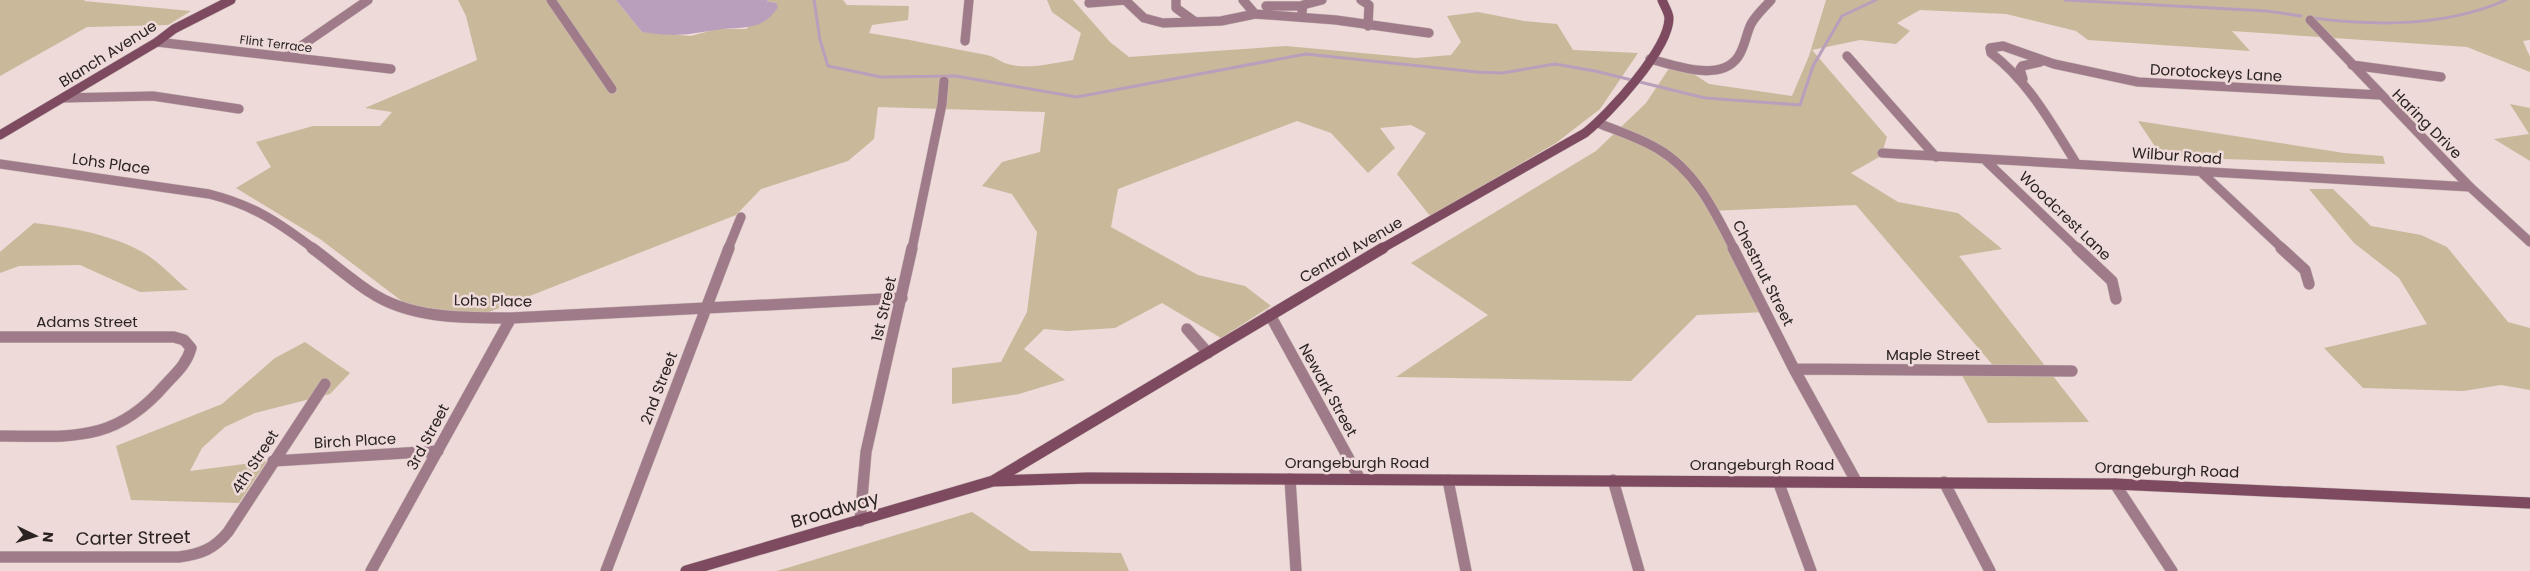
<svg xmlns="http://www.w3.org/2000/svg" width="2530" height="571" viewBox="0 0 2530 571" font-family="Poppins,sans-serif">
<style>
.green{fill:#cab89a}
.water{fill:#b99fbb}
.lines{fill:none;stroke-linecap:round;stroke-linejoin:round}
.stream{stroke:#b99fbb;stroke-width:3}
.street-far1-casing{stroke:#cab9b8;stroke-width:10}
.street-casing{stroke:#cab9b8;stroke-width:12}
.secondary-far1-casing{stroke:#cab9b8;stroke-width:10}
.secondary-casing{stroke:#cab9b8;stroke-width:12}
.street-far1{stroke:#9f7a89;stroke-width:9}
.street{stroke:#9f7a89;stroke-width:11}
.secondary-far1{stroke:#7d4a60;stroke-width:9}
.secondary{stroke:#7d4a60;stroke-width:11}
.labels{text-anchor:middle;stroke-width:5;stroke-linejoin:round;paint-order:stroke}
.far-street-label{font-size:12px;fill:#2a2322;stroke:#eddad9}
.street-label{font-size:15px;fill:#2a2322;stroke:#eddad9}
.near-street-label{font-size:18px;fill:#2a2322;stroke:#eddad9}
</style>
<rect width="100%" height="100%" fill="#eddad9"/>
<!-- green -->
<path class="green" d="M0 0H85L84 1 191 11 168 25 87 27 0 76Z
M458 0H616L642 32 691 36 717 29H746L776 3 761 0H843L847 5 909 6 908 20 872 25 869 33C909 39 948 48 987 55 996 57 1003 64 1012 65 1032 69 1053 63 1073 60L1081 33 1052 12 1047 0H1073L1110 42 1129 57 1286 46 1416 58 1451 55 1461 42 1447 16 1478 12 1524 21 1557 24 1573 50 1638 53 1600 109 1556 143 1430 216 1397 174 1426 133 1411 125 1380 128 1395 148 1368 173 1331 133 1297 121 1118 189 1111 227 1198 275 1245 286 1271 306 1221 338 1162 303 1115 328 1067 331 1044 329 1024 349 1065 380 1019 394 952 404V368L1001 362 1027 312 1037 232 1012 194 982 186 1002 162 1040 152 1045 112 878 107 874 139 848 161 761 189 736 215 481 315 407 305 320 239 236 188 271 167 256 142 313 126H380L392 112 365 108 477 60 466 16Z
M1826 0H2530V40L2523 41 2530 57V72L2467 47 2232 31 2250 51 2088 40 2076 31 2006 14 1920 10 1897 23 1910 31 1896 44 1860 40 1812 50 1887 137 1881 156 1851 173 1898 202 1958 213 2002 249 1959 256 2089 422 1988 423 1959 370H1997L1856 205 1709 211 1768 312 1697 315 1631 381 1396 377 1488 315 1411 263 1596 151 1646 103 1674 61 1709 84 1792 96 1809 56Z
M2510 104 2530 108V161L2494 139 2529 134Z
M2138 121 2344 153 2383 156 2385 164 2191 158 2158 151Z
M2309 189H2333L2371 226 2421 235 2447 247 2508 322 2530 328V390L2501 385 2463 391 2363 388 2324 348 2427 324 2399 278 2354 243Z
M34 223C69 227 121 236 150 257 163 266 175 279 188 290L140 292 80 265 19 266 0 273V252Z
M305 342 350 373 330 394 255 413 225 427 202 448 190 471 267 461 239 503 131 500 116 446 222 404 275 358Z
M972 512 1030 551 1121 553 1129 571H777Z"/>
<!-- water -->
<path class="water" d="M616 0H761L776 3 778 7C762 33 740 26 716 30 684 35 675 37 642 32Z"/>
<g class="lines">
<!-- stream -->
<path class="stream" d="M814 0 820 40 828 66 881 77 956 76 1077 97 1306 54 1477 72 1502 73 1555 64 1595 71 1705 98 1800 105 1813 66 1842 16 1876 0
M2065 0 2267 11 2301 16
M764 1 766 0
M2312 18C2377 26 2445 27 2506 0"/>
<defs>
<path id="street-far1" d="M551 0 612 89
M1125 0 1144 18 1163 23 1221 21 1255 14 1336 20 1429 33
M1176 0V8L1194 21
M1243 0 1255 14
M1361 0 1369 5 1368 26
M1089 3 1125 0
M1266 6H1303
M1302 12 1303 5 1322 0
M2310 20 2470 187 2530 242
M965 41 969 0
M157 42 391 69
M1847 56 1936 157
M285 57 368 0
M1650 59C1674 65 1720 83 1738 57 1745 47 1746 34 1751 24 1756 15 1764 8 1771 0
M2352 65 2441 77
M2023 79 2020 69 2022 66 2040 62
M63 98 153 96 239 109
M1598 123C1618 131 1640 138 1658 149 1696 171 1715 212 1734 249
M1882 153 2470 187
M1984 159 2078 249
M2076 163C2051 123 2029 82 1991 53L1990 48 2003 46 2054 64 2138 82 2380 95
M0 164 209 194C253 205 278 222 314 249
M2200 171 2283 249
M728 249 741 217
M912 249 942 104 944 81"/>
<path id="street" d="M312 248C331 262 350 279 370 292 410 319 465 318 511 318L902 298
M1733 248 1794 369 1856 481
M2077 248 2112 281 2116 299
M2281 248 2305 270 2309 284
M1270 315 1360 479
M1187 329 1208 353
M0 337H174L184 340 191 348C187 364 175 374 165 385 114 444 71 436 0 436
M1794 369 2072 371
M273 461 438 451
M1290 479 1296 571
M1448 480 1466 571
M1613 480 1639 571
M1778 481 1811 571
M1944 482 1990 571
M2115 484 2172 571
M860 521 866 452 912 248
M0 557H179C201 554 214 549 228 532L325 384
M371 571 511 318
M606 571 729 248"/>
<path id="secondary-far1" d="M0 135 157 42 174 29 231 0
M1381 249 1585 133C1609 114 1669 49 1669 18 1669 13 1664 5 1662 0"/>
<path id="secondary" d="M993 481 1088 478 2115 484 2530 503
M686 571 993 481 1383 248"/>
</defs>
<!-- street-far1 casing -->
<use href="#street-far1" class="street-far1-casing"/>
<!-- street casing -->
<use href="#street" class="street-casing"/>
<!-- secondary-far1 casing -->
<use href="#secondary-far1" class="secondary-far1-casing"/>
<!-- secondary casing -->
<use href="#secondary" class="secondary-casing"/>
<!-- street-far1 -->
<use href="#street-far1" class="street-far1"/>
<!-- street -->
<use href="#street" class="street"/>
<!-- secondary-far1 -->
<use href="#secondary-far1" class="secondary-far1"/>
<!-- secondary -->
<use href="#secondary" class="secondary"/>
</g>
<g class="labels">
<!-- far-street labels -->
<g class="far-street-label">
<text transform="translate(276 44) rotate(7)" y="4">Flint Terrace</text>
</g>
<!-- street labels -->
<g class="street-label">
<text transform="translate(108 54) rotate(-32)" y="5">Blanch Avenue</text>
<text transform="translate(2216 73) rotate(3)" y="5">Dorotockeys Lane</text>
<text transform="translate(2427 124) rotate(45)" y="5">Haring Drive</text>
<text transform="translate(2177 156) rotate(4)" y="5">Wilbur Road</text>
<text transform="translate(111 164) rotate(8)" y="5">Lohs Place</text>
<text transform="translate(2065 216) rotate(44)" y="5">Woodcrest Lane</text>
<text transform="translate(1351 250) rotate(-30)" y="5">Central Avenue</text>
<text transform="translate(1763 273) rotate(63)" y="5">Chestnut Street</text>
<text transform="translate(493 301) rotate(1)" y="5">Lohs Place</text>
<text transform="translate(884 309) rotate(-77)" y="5">1st Street</text>
<text x="87" y="327">Adams Street</text>
<text x="1933" y="360">Maple Street</text>
<text transform="translate(659 388) rotate(-69)" y="5">2nd Street</text>
<text transform="translate(1328 390) rotate(61)" y="5">Newark Street</text>
<text transform="translate(428 437) rotate(-62)" y="5">3rd Street</text>
<text transform="translate(355 441) rotate(-3)" y="5">Birch Place</text>
<text transform="translate(255 462) rotate(-57)" y="5">4th Street</text>
<text x="1357" y="468">Orangeburgh Road</text>
<text x="1762" y="470">Orangeburgh Road</text>
<text transform="translate(2167 470) rotate(2)" y="5">Orangeburgh Road</text>
</g>
<!-- near-street labels -->
<g class="near-street-label">
<text transform="translate(835 510) rotate(-16)" y="6">Broadway</text>
<text transform="translate(133 538) rotate(-1)" y="6">Carter Street</text>
</g>
</g>
<!-- north arrow -->
<g transform="translate(35 536) rotate(95)" stroke="#eddad9" stroke-width="4" paint-order="stroke">
<path d="M0-4L9 19L0 12L-9 19Z" fill="#2a2322"/>
<text y="-8" font-size="14" font-weight="bold" text-anchor="middle" fill="#2a2322">N</text>
</g>
</svg>
